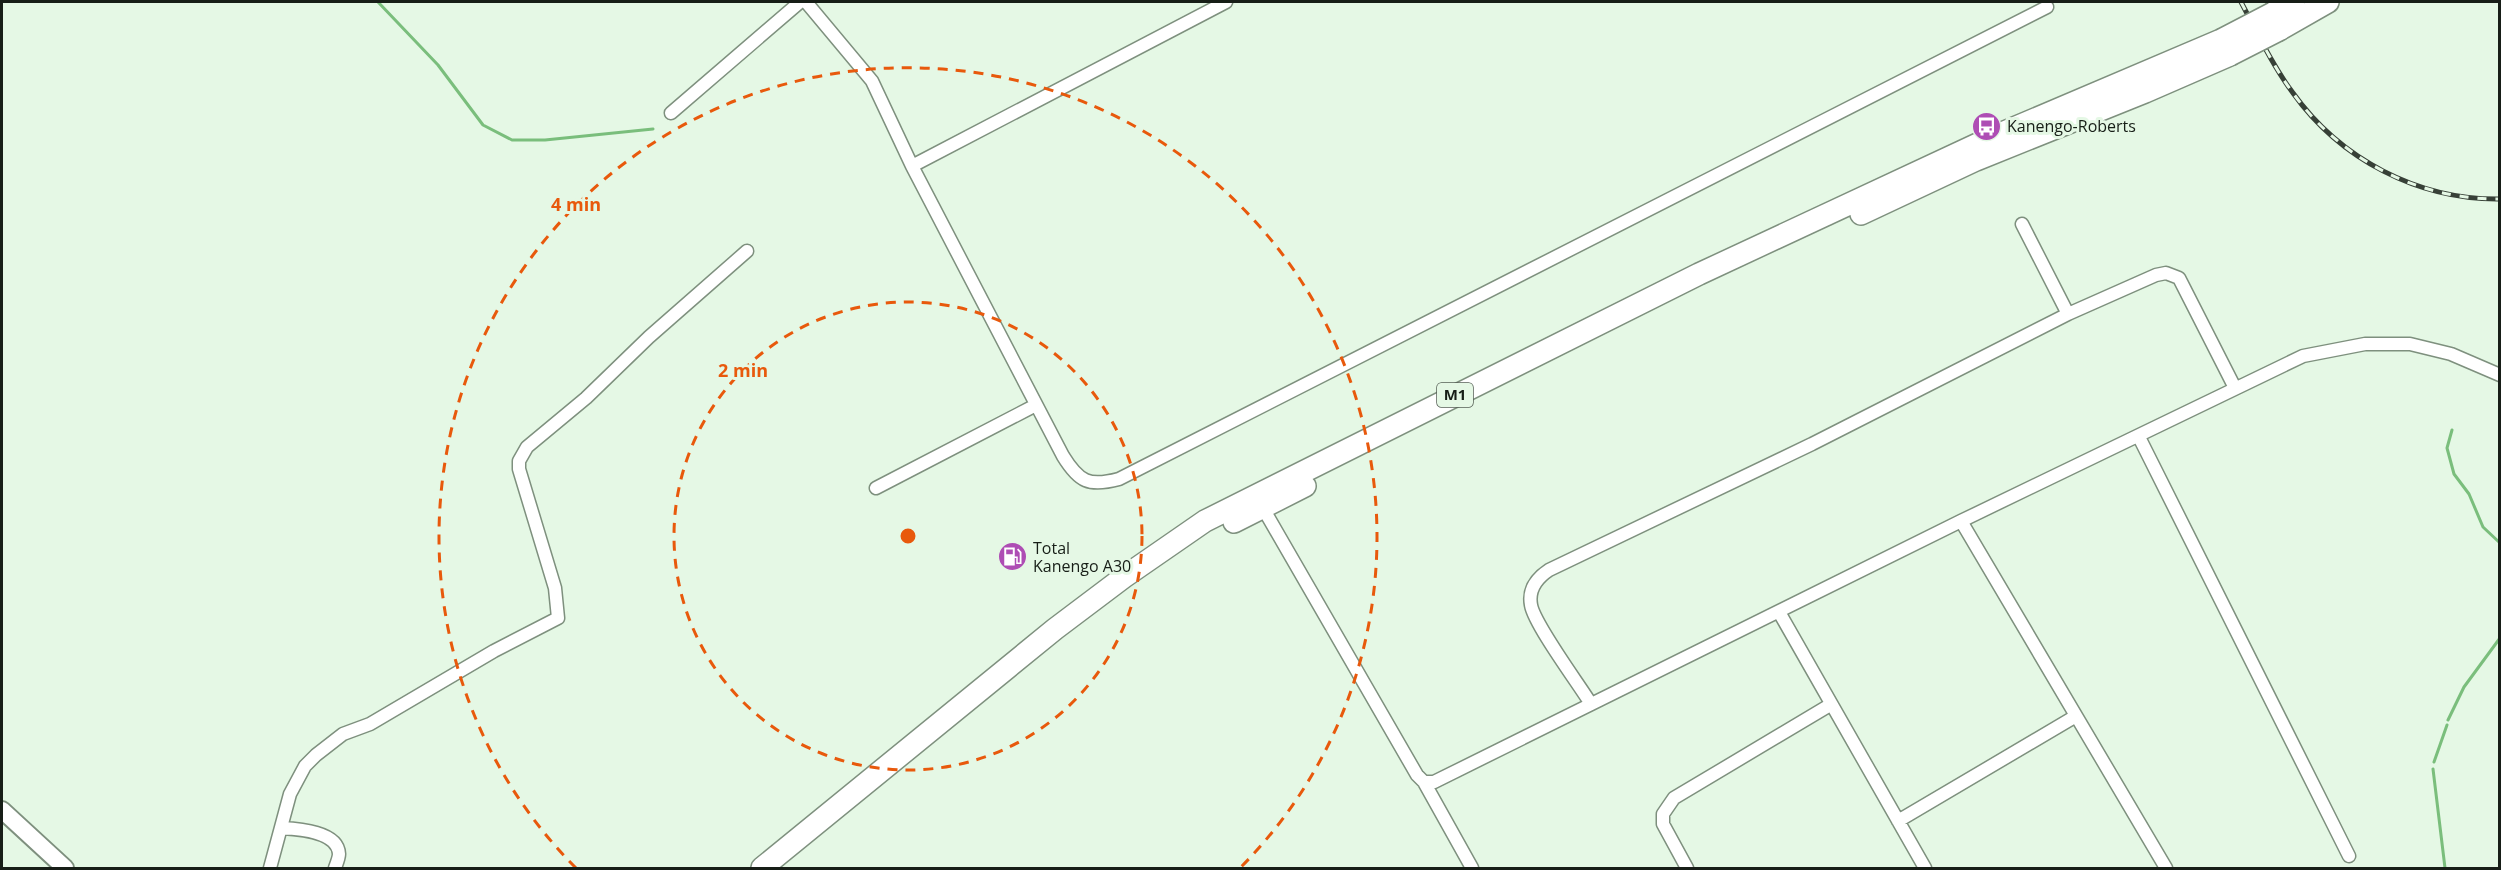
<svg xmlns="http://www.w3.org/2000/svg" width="2501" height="870" viewBox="0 0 2501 870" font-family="'Open Sans',sans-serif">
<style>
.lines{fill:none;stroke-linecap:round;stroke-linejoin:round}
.stream{stroke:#7abe7c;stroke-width:3}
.street-casing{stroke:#7e907e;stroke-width:15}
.secondary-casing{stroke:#7e907e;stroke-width:20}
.highway-casing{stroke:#7e907e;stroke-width:24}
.street{stroke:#fff;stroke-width:12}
.secondary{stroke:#fff;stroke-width:16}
.highway{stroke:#fff;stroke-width:21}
.rail-casing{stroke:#374037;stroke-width:5}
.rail{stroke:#e5f8e5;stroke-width:3;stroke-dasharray:9;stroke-linecap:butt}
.highway-bridge-casing{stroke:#7e907e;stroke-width:24;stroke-linecap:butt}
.highway-bridge{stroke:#fff;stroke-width:21}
.ring{fill:none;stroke:#e8590c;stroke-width:3;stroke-dasharray:10 8}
.labels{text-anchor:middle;stroke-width:6;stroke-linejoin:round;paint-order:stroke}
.shield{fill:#e5f8e5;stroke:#555f55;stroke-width:1.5}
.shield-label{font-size:15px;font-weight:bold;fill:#171e17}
.poi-label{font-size:16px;fill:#171e17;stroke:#e5f8e5;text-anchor:start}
.centre{fill:#e8590c;stroke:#e5f8e5;stroke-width:3}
.ring-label{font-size:18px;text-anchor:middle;font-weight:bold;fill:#e8590c;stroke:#e5f8e5;stroke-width:6;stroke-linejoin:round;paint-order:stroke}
</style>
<rect width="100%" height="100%" fill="#e5f8e5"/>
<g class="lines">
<!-- stream -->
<path class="stream" d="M378 2 438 65 483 125 512 140H545L653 129
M2452 430 2447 448 2454 474 2469 494 2483 527 2500 543
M2448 720 2464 687 2500 638
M2434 762 2447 725
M2433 769 2445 868"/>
<defs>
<path id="street" d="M806 2 872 81 912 166 1063 456C1079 482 1089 487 1119 479L2047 7
M671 113 800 2
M912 166 1226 2
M2022 224 2068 314
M2139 437 2349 856
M876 488 1036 405
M1260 503 1417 775 1424 782H1434L1961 521 2303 356 2365 344H2410L2451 354 2500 375
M1961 521 2166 868
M1779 612 1925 868
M1591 704C1578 683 1534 624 1531 605 1528 589 1537 578 1549 570L1812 444 2068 314 2156 275 2166 273 2179 278 2235 388
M1424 782 1472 868
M1898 821 2076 716
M281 828C298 829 338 831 339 854 339 858 336 865 335 868
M270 868 290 794 305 766 316 755 343 734 370 724 494 651 558 618 555 588 519 469V461L527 447 586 398 649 337 747 251
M1687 868 1663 824V814L1674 798 1830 705"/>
<path id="secondary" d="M2 810 65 868"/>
<path id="highway" d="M2273 13 2294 2
M2279 30 2328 2
M1861 214 1976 160 2145 92 2230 55
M1234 522 1305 486
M762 868 1055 629 1124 577 1205 521 1699 274 1995 136 2221 40"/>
</defs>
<!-- street casing -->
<use href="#street" class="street-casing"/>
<!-- secondary casing -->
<use href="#secondary" class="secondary-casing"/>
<!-- highway casing -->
<use href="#highway" class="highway-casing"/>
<!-- street -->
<use href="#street" class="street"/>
<!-- secondary -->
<use href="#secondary" class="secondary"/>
<!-- highway -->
<use href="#highway" class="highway"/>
<defs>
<path id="rail" d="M2241 2C2257 32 2272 65 2293 93 2340 159 2418 200 2500 199"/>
</defs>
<!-- rail casing -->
<use href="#rail" class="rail-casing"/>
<!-- rail -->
<use href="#rail" class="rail"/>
<defs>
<path id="highway-bridge" d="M2221 40 2273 13
M2230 55 2279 30"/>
</defs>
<!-- highway-bridge casing -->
<use href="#highway-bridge" class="highway-bridge-casing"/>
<!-- highway-bridge -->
<use href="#highway-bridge" class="highway-bridge"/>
</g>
<!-- distance rings -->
<g class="ring">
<circle cx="908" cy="536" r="234"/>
<path d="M576 868A469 469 0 1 1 1240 868"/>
</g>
<!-- icons -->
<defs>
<symbol id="bus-disc" viewBox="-11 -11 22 22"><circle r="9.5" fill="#ae4db4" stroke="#e5f8e5"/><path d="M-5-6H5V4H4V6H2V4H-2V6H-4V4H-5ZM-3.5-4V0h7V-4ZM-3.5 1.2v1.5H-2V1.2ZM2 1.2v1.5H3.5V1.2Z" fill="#fff"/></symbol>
<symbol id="fuel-disc" viewBox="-11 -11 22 22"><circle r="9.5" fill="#ae4db4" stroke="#e5f8e5"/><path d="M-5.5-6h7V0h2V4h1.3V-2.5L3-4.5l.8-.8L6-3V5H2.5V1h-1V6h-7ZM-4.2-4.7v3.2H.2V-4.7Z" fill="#fff"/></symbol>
</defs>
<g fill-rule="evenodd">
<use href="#bus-disc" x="1970" y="110" width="33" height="33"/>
<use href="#fuel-disc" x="996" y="540" width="33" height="33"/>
</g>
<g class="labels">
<!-- shield labels -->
<rect class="shield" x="1437" y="383" width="36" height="24" rx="4.5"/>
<g class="shield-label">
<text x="1455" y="400">M1</text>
</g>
<!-- poi labels -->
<g class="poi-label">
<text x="2007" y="132">Kanengo-Roberts</text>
<text x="1033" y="554">Total<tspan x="1033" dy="18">Kanengo A30</tspan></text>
</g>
</g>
<circle cx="908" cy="536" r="9" class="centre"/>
<g class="ring-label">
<text x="576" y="211">4 min</text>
<text x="743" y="377">2 min</text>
</g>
<!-- border -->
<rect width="2501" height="870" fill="none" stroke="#171e17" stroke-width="6"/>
</svg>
